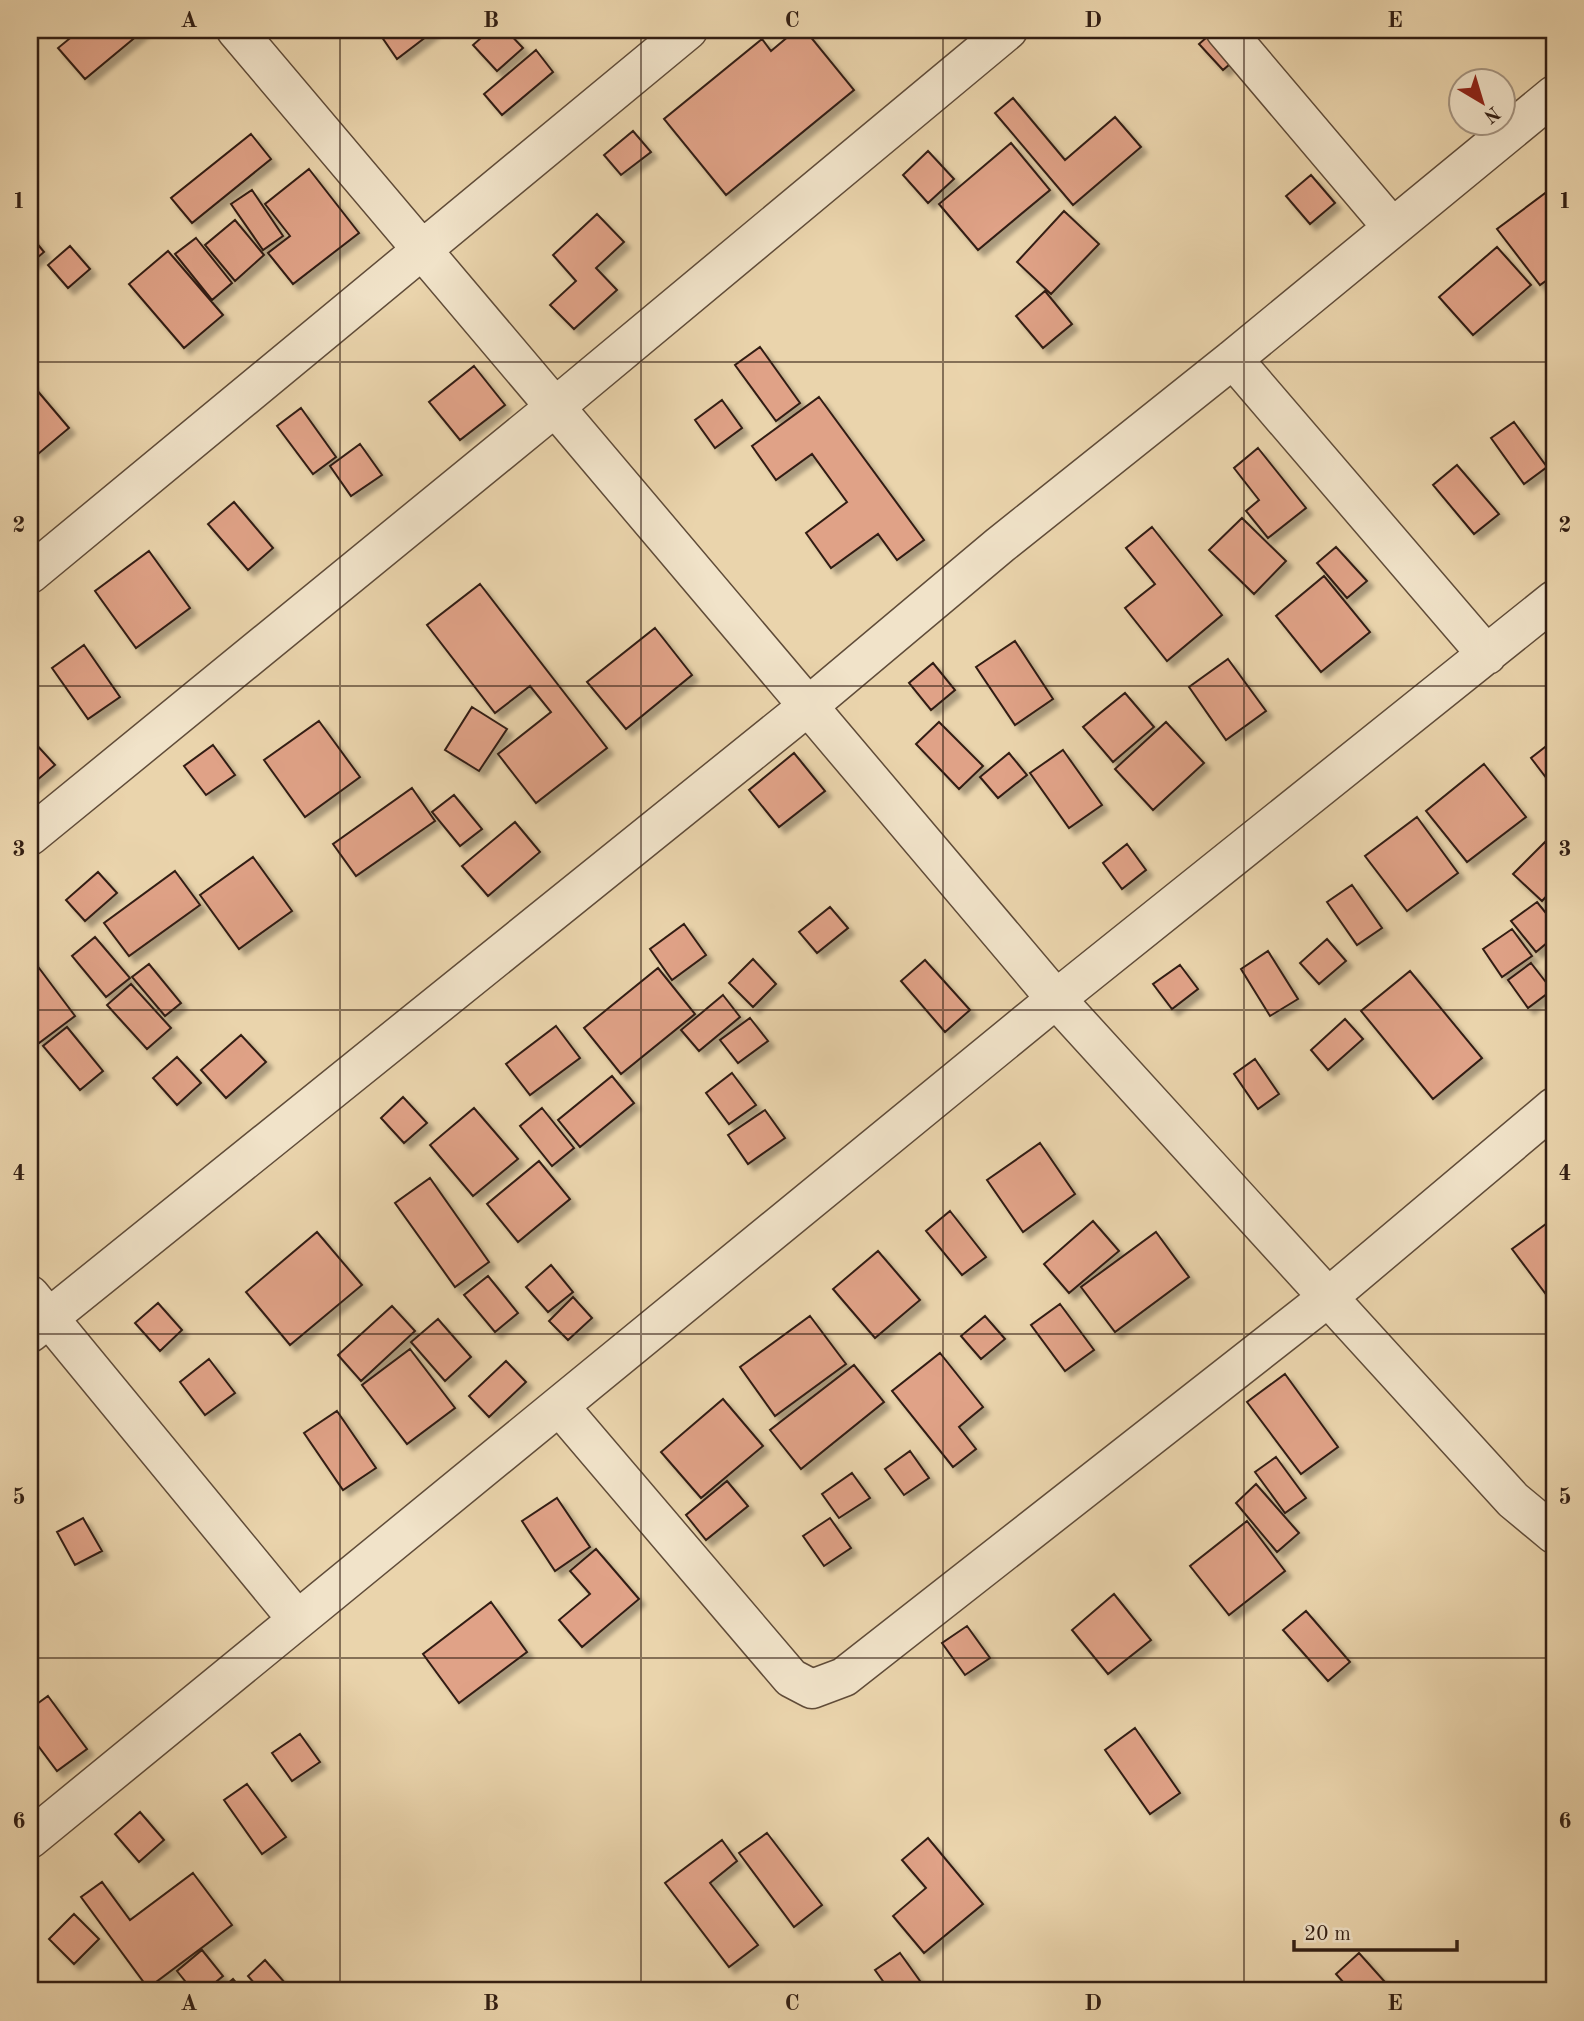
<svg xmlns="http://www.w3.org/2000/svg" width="1584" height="2021" viewBox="0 0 1584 2021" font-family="'Old Standard TT',serif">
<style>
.building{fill:#e0a287;stroke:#321e13;stroke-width:2;filter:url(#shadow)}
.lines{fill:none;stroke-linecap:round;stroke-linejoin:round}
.minor-casing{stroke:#604c39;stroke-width:41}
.minor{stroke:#f1e3c9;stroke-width:38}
.grid{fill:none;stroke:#321e13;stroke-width:2;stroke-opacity:0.55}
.neatline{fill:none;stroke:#321e13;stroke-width:2.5}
.grid-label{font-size:23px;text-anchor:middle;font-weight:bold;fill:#321e13}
</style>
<defs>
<filter id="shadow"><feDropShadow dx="6" dy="6" stdDeviation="2" flood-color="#0004"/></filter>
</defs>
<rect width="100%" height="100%" fill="#ead4ac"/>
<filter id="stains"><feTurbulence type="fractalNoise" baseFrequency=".00286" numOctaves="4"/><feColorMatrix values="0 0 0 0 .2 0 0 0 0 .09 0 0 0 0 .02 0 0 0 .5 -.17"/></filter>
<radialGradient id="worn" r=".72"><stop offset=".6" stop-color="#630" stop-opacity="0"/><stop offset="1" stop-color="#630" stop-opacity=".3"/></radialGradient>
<!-- building -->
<path class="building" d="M80 30H144L85 79 58 48Z
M377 30H435L397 59Z
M490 30H506L523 48 497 71 473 45Z
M796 30H805L854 90 726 195 664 119 762 39 771 51Z
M1215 30 1246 50 1223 70 1199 44Z
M536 50 553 72 502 115 484 94Z
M1013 98 1065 160 1115 117 1141 147 1073 205 995 113Z
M633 131 651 152 621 175 604 155Z
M251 134 271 159 192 223 171 198Z
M1011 143 1050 190 978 250 939 204Z
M928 151 954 179 928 203 903 175Z
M309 169 359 233 293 284 268 253 290 236 265 204Z
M1311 175 1335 203 1310 224 1286 196Z
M252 190 283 236 263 250 231 204Z
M1548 191 1554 199V275L1540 285 1497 229Z
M1064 211 1099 244 1051 294 1017 262Z
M597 214 624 242 596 268 617 290 574 329 550 305 576 281 553 255Z
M235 220 264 255 235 281 205 245Z
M30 235 44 252 30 264Z
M196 238 232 283 212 300 175 254Z
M70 246 90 269 68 288 48 265Z
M1497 247 1531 285 1473 335 1439 297Z
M168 251 223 315 184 348 129 284Z
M1045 291 1072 324 1043 348 1016 316Z
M760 347 800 403 776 421 735 365Z
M474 366 505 405 460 440 429 402Z
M30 382 69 428 38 454 30 443Z
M819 397 924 540 897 560 878 534 831 568 806 533 847 502 812 454 776 480 752 446Z
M722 400 742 428 715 448 695 420Z
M301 408 336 457 313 474 277 426Z
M1514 422 1547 467 1524 484 1491 438Z
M360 444 382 475 351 496 330 466Z
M1258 448 1306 508 1268 538 1246 511 1259 500 1234 468Z
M1457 465 1499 514 1474 534 1433 485Z
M234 502 273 548 248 570 208 524Z
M1242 518 1286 561 1254 594 1209 550Z
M1152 527 1222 615 1167 661 1125 608 1155 584 1126 548Z
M1336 547 1367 581 1347 598 1317 563Z
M149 551 190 608 136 648 95 591Z
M1324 576 1370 632 1321 672 1276 616Z
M480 584 607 748 536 803 498 754 551 712 530 686 495 713 427 625Z
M655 628 692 675 626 729 587 682Z
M1015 641 1053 699 1015 725 976 667Z
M84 645 120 697 88 719 52 668Z
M1228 659 1266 711 1226 740 1189 687Z
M933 663 955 690 931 710 909 683Z
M1125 693 1154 727 1113 762 1083 727Z
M472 707 507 729 479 771 445 750Z
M319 721 360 777 305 817 264 760Z
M939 722 983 766 959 789 916 744Z
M1166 722 1204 763 1153 810 1115 769Z
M1554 740V788L1531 758Z
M34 742 55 765 30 786V746Z
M213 745 235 775 206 795 184 766Z
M1063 750 1102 805 1069 828 1030 773Z
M794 753 825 791 779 827 749 790Z
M1009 753 1027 775 998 798 980 777Z
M1484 764 1526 817 1467 862 1426 811Z
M412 788 435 821 356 876 333 844Z
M454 795 482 829 460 846 432 812Z
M1417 817 1458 873 1407 911 1365 856Z
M515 822 540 852 488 896 462 866Z
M1545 842 1554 851V888L1542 901 1513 874Z
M1127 844 1146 870 1122 889 1103 863Z
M253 857 292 911 239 949 200 895Z
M175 871 200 905 129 956 104 923Z
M98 872 117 893 85 921 66 900Z
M1352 885 1382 928 1357 945 1327 902Z
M1537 902 1554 923V937L1536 952 1511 921Z
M830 907 848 928 817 953 799 932Z
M684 924 706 955 672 980 650 949Z
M1512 929 1532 956 1502 977 1483 949Z
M95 937 130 978 106 997 72 956Z
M1327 939 1346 961 1319 984 1300 963Z
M1268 951 1298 999 1270 1016 1241 969Z
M30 956 75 1016 39 1043 30 1031Z
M753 959 776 984 753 1007 729 983Z
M925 960 970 1010 945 1032 901 981Z
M1531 963 1552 990 1528 1008 1508 980Z
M149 964 181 1003 165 1016 132 977Z
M1180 965 1198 989 1172 1009 1153 984Z
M658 968 695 1014 621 1074 584 1028Z
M1410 971 1482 1058 1433 1099 1361 1011Z
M131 984 171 1028 147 1049 107 1005Z
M723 995 740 1017 699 1051 681 1030Z
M750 1018 768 1041 738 1063 720 1040Z
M1345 1019 1363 1039 1328 1070 1311 1050Z
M556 1026 580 1058 530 1095 506 1064Z
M67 1027 103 1071 80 1090 43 1046Z
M241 1035 266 1062 226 1098 201 1070Z
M177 1057 201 1083 177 1105 153 1078Z
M1255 1059 1279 1094 1258 1109 1234 1074Z
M732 1073 756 1105 729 1124 706 1093Z
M612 1076 634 1103 580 1147 558 1120Z
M403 1097 427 1123 404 1143 381 1118Z
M474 1108 518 1159 473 1196 430 1145Z
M542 1108 574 1148 552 1166 520 1126Z
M765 1110 785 1138 748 1164 728 1135Z
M1040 1143 1075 1194 1023 1232 987 1180Z
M539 1161 570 1199 518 1242 487 1204Z
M430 1178 489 1262 455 1287 395 1203Z
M950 1211 986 1257 962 1275 926 1231Z
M1554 1218V1305L1512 1249Z
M1093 1221 1119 1251 1069 1293 1044 1264Z
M317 1232 362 1285 290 1345 246 1292Z
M1156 1232 1189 1277 1115 1332 1081 1287Z
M878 1251 920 1300 875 1338 833 1289Z
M551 1265 573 1292 548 1312 526 1287Z
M488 1276 518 1313 495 1332 464 1295Z
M573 1297 592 1318 568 1340 549 1321Z
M158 1303 182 1330 160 1351 135 1323Z
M1060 1304 1094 1350 1065 1371 1031 1325Z
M392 1306 415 1331 361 1381 338 1355Z
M810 1316 846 1364 775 1416 740 1367Z
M985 1316 1005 1339 981 1359 961 1336Z
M438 1319 471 1357 445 1381 411 1342Z
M410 1349 455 1408 407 1444 362 1385Z
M940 1353 983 1407 959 1427 976 1449 953 1467 892 1391Z
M209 1359 235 1393 205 1415 180 1382Z
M506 1361 526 1382 489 1417 469 1396Z
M854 1365 884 1402 801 1469 770 1430Z
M1285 1374 1338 1447 1301 1474 1247 1402Z
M723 1399 763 1446 701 1498 661 1452Z
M337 1411 376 1468 343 1490 304 1433Z
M910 1451 929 1478 904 1495 885 1469Z
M1276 1457 1306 1498 1285 1513 1255 1472Z
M852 1473 870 1498 839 1518 822 1494Z
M727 1481 748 1506 706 1540 686 1515Z
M1256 1484 1299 1533 1277 1552 1236 1503Z
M557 1498 590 1547 555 1571 522 1521Z
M83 1518 102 1551 75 1565 57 1532Z
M830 1518 851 1548 824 1566 803 1536Z
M1247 1521 1285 1571 1229 1615 1190 1566Z
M596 1549 639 1599 582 1647 559 1620 590 1594 570 1571Z
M1114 1594 1151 1640 1108 1674 1072 1630Z
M491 1602 527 1652 459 1703 423 1654Z
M1306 1611 1350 1662 1328 1681 1283 1630Z
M967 1626 990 1658 965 1675 942 1643Z
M48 1696 87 1749 57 1771 30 1735V1709Z
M1135 1728 1180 1793 1150 1814 1105 1750Z
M300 1734 320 1762 292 1781 272 1753Z
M247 1784 286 1837 262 1854 224 1800Z
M140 1812 164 1840 139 1862 115 1834Z
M767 1833 822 1905 794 1927 739 1853Z
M928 1838 983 1904 924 1953 893 1916 926 1888 902 1860Z
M722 1840 737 1861 710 1883 758 1945 729 1967 665 1883Z
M193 1873 232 1925 148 1988 81 1897 102 1882 130 1920Z
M74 1914 99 1939 74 1964 49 1939Z
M202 1950 223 1976 205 1991H193L177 1971Z
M900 1953 920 1981 905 1991H890L875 1970Z
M1359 1953 1393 1991H1351L1336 1974Z
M265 1960 292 1991H261L248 1976Z
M233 1979 243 1991H219Z"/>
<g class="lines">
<defs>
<path id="minor" d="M236 30 1056 999 1513 1500 1554 1534
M1225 30 1392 227
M1233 359 1487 655
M30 574 688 30
M30 836 555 407 1008 30
M30 1295 296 1618
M30 1333 807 707 1000 545 1233 359 1554 95
M560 1407 791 1678 812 1689 844 1677 1326 1299 1554 1107
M30 1839 1056 999 1554 600"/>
</defs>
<!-- minor casing -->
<use href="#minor" class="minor-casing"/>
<!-- minor -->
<use href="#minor" class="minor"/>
</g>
<!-- grid -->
<path class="grid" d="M340 30V1991M641 30V1991M943 30V1991M1244 30V1991M30 362H1554M30 686H1554M30 1010H1554M30 1334H1554M30 1658H1554"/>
<!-- margin -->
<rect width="1584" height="2021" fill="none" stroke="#ead4ac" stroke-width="77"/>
<!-- north arrow -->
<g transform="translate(1482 102) rotate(142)"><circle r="33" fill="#f1e3c9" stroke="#a59480" stroke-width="2"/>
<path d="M0-5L12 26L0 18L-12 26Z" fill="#8f2418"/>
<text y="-10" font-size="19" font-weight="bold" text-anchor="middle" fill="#321e13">N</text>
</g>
<!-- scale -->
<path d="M1294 1940v10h163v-10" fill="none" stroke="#321e13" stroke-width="3.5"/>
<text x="1304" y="1940" font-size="21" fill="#321e13" stroke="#f1e3c9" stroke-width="5" paint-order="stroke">20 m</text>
<rect x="38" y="38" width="1508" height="1944" class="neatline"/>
<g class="grid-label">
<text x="189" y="27">A</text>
<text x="491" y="27">B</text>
<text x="792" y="27">C</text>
<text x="1093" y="27">D</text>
<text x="1395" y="27">E</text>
<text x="19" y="208">1</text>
<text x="1565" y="208">1</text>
<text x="19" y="532">2</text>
<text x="1565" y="532">2</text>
<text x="19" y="856">3</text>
<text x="1565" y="856">3</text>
<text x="19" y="1180">4</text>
<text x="1565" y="1180">4</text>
<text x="19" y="1504">5</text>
<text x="1565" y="1504">5</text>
<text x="19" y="1828">6</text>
<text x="1565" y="1828">6</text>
<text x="189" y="2010">A</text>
<text x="491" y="2010">B</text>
<text x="792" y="2010">C</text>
<text x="1093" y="2010">D</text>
<text x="1395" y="2010">E</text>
</g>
<rect width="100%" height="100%" filter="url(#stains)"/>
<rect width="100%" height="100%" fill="url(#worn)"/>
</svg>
